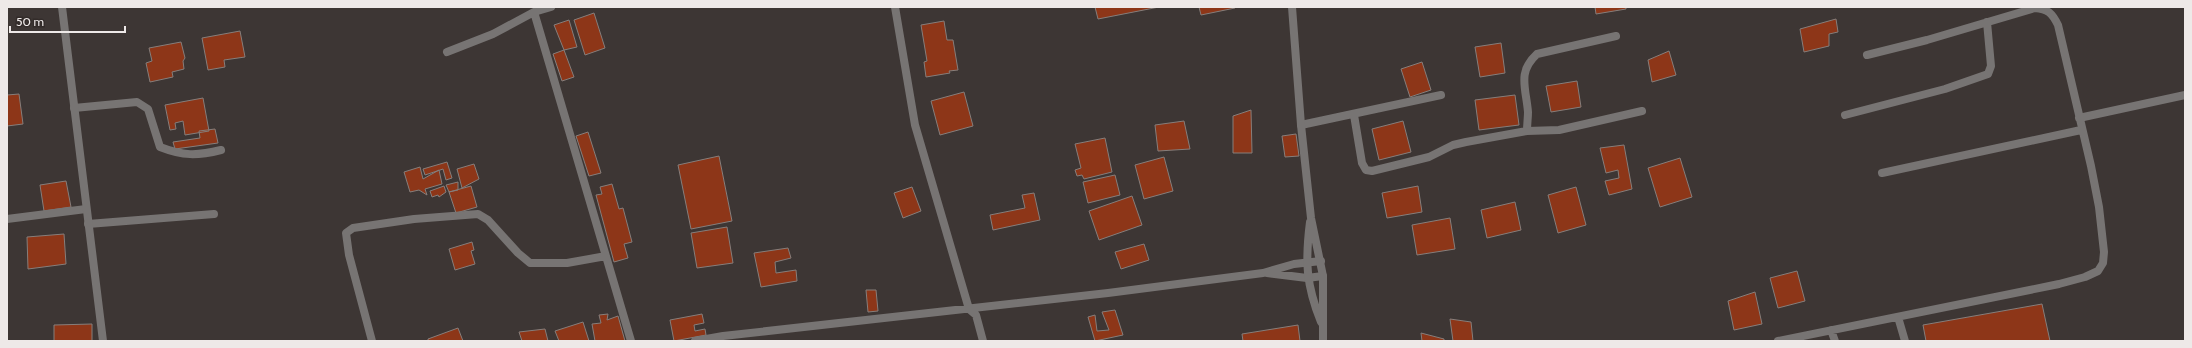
<svg xmlns="http://www.w3.org/2000/svg" width="2192" height="348" viewBox="0 0 2192 348" font-family="Cabin,sans-serif">
<style>
.building{fill:#8d3618;stroke:#867e7b}
.lines{fill:none;stroke-linecap:round;stroke-linejoin:round}
.minor{stroke:#777473;stroke-width:8}
.tertiary{stroke:#777473;stroke-width:8}
</style>
<rect width="100%" height="100%" fill="#3d3634"/>
<!-- building -->
<path class="building" d="M1095 7H1159L1098 19Z
M1199 7H1235V8L1201 15Z
M1595 7H1626V9L1596 14Z
M594 13 605 48 585 55 574 20Z
M1836 19 1838 32 1829 34V46L1804 52 1800 29Z
M569 20 577 47 564 50 554 25Z
M944 21 947 40H953L958 70 949 71 950 73 926 77 924 62 927 61 921 25Z
M240 31 245 57 224 60 225 67 208 70 202 38Z
M181 42 185 58 183 61 184 69 172 72 173 77 150 82 146 63 152 61 149 48Z
M1501 43 1505 73 1480 77 1475 47Z
M564 50 574 77 562 81 553 54Z
M1669 51 1676 75 1652 82 1648 60Z
M1422 62 1431 90 1410 97 1401 69Z
M1577 81 1581 107 1551 112 1546 86Z
M964 92 973 126 940 135 931 101Z
M19 94 23 124 7 126V95Z
M1515 95 1519 125 1479 130 1475 100Z
M203 98 209 131 185 135 183 121 175 123 176 129 170 130 165 105Z
M1251 110 1252 153H1233V116Z
M1184 121 1190 149 1158 151 1155 125Z
M1403 121 1411 152 1379 160 1372 129Z
M215 129 218 143 175 149 173 142 200 138 199 131Z
M588 132 601 173 589 176 576 136Z
M1296 134 1299 156 1285 157 1282 136Z
M1105 138 1112 172 1084 179 1082 175 1077 176 1075 170 1081 168 1075 144Z
M1624 145 1632 189 1609 195 1605 181 1619 178 1618 170 1606 173 1600 148Z
M719 156 732 221 691 229 678 165Z
M1164 157 1173 191 1144 199 1135 165Z
M1680 158 1692 197 1660 207 1648 168Z
M447 162 452 178 446 180 443 169 425 175 423 169Z
M474 164 479 179 462 188 457 169Z
M420 167 423 179 439 170 442 184 425 189 427 195 419 190 410 192 404 172Z
M1115 175 1120 195 1088 203 1083 182Z
M66 181 71 207 44 211 40 185Z
M458 182V190L449 192 446 185Z
M612 184 619 209 623 208 632 242 624 244 628 258 614 262 596 195 602 194 600 187Z
M444 186 446 192 439 197 438 195 432 197 430 191Z
M471 186 477 207 456 213 449 192Z
M1418 186 1422 212 1387 218 1382 193Z
M912 187 921 211 903 218 894 193Z
M1576 187 1586 225 1558 233 1548 195Z
M1034 193 1040 220 993 230 990 215 1025 208 1022 195Z
M1132 196 1142 225 1099 240 1089 211Z
M1515 202 1521 230 1487 238 1481 210Z
M1450 218 1455 249 1417 255 1412 225Z
M727 227 733 263 697 268 691 233Z
M64 234 66 264 28 269 27 237Z
M472 242 474 250 471 251 475 264 455 270 449 249Z
M1144 244 1149 260 1121 269 1115 252Z
M788 248 791 258 775 262 776 273 796 270 797 281 761 287 754 253Z
M1797 271 1805 301 1778 308 1770 278Z
M866 290H876L878 311 868 312Z
M1755 292 1762 324 1734 330 1728 301Z
M2042 304 2050 341H1926L1923 325Z
M1115 310 1123 335 1095 341 1088 317 1095 315 1097 331 1109 330 1102 312Z
M608 314 607 320 618 316 625 341H595L592 324 601 323 599 315Z
M702 314 704 323 694 325 695 331 705 329 706 335 674 341 670 320Z
M1450 319 1471 322 1473 341H1453Z
M583 322 589 341H559L555 331Z
M92 324V341H54V325Z
M1298 325 1300 341H1243L1242 334Z
M458 328 463 341H428V339Z
M545 329 548 341H522L519 332Z
M1421 333 1444 339V341H1422Z"/>
<g class="lines">
<!-- minor -->
<path class="minor" d="M551 7 534 12 631 341
M895 7 915 125 969 309 976 315 983 341
M447 52 493 34 534 12
M74 108 137 102 148 109 160 147C183 156 197 156 221 150
M1354 115 1362 163 1366 170 1372 171 1429 157 1453 145 1466 142 1527 131 1559 130 1642 111
M1845 115 1945 89 1988 74 1991 66 1987 22
M2079 118 2185 95
M1301 125 1441 95
M1527 131C1527 124 1528 118 1528 112 1526 88 1517 72 1537 54L1616 36
M1882 173 2081 130
M7 219 86 209
M88 224 214 214
M1267 273 1307 278 1323 276
M1898 317 1905 341
M1831 330 1835 341
M372 341 349 255 346 233 353 228 414 219 478 214 488 220 518 253 530 263H567L606 256
M695 341 723 336 1108 293 1263 273 1294 264 1321 261
M1778 341 2059 284 2085 277 2098 271 2103 263 2104 252 2099 207 2091 166 2058 25C2052 13 2048 9 2035 8L1927 40 1867 55"/>
<!-- tertiary -->
<path class="tertiary" d="M62 7 103 341
M1292 7 1301 125 1311 218 1323 276V341
M1310 222C1305 261 1306 285 1321 322"/>
</g>
<!-- border -->
<rect width="2192" height="348" fill="none" stroke="#eee9e8" stroke-width="16"/>
<!-- scale -->
<path d="M10 26v6h115v-6" fill="none" stroke="#eee9e8" stroke-width="2"/>
<text x="16" y="26" font-size="12" fill="#eee9e8" stroke="#332c2a" stroke-width="3" paint-order="stroke">50 m</text>
</svg>
